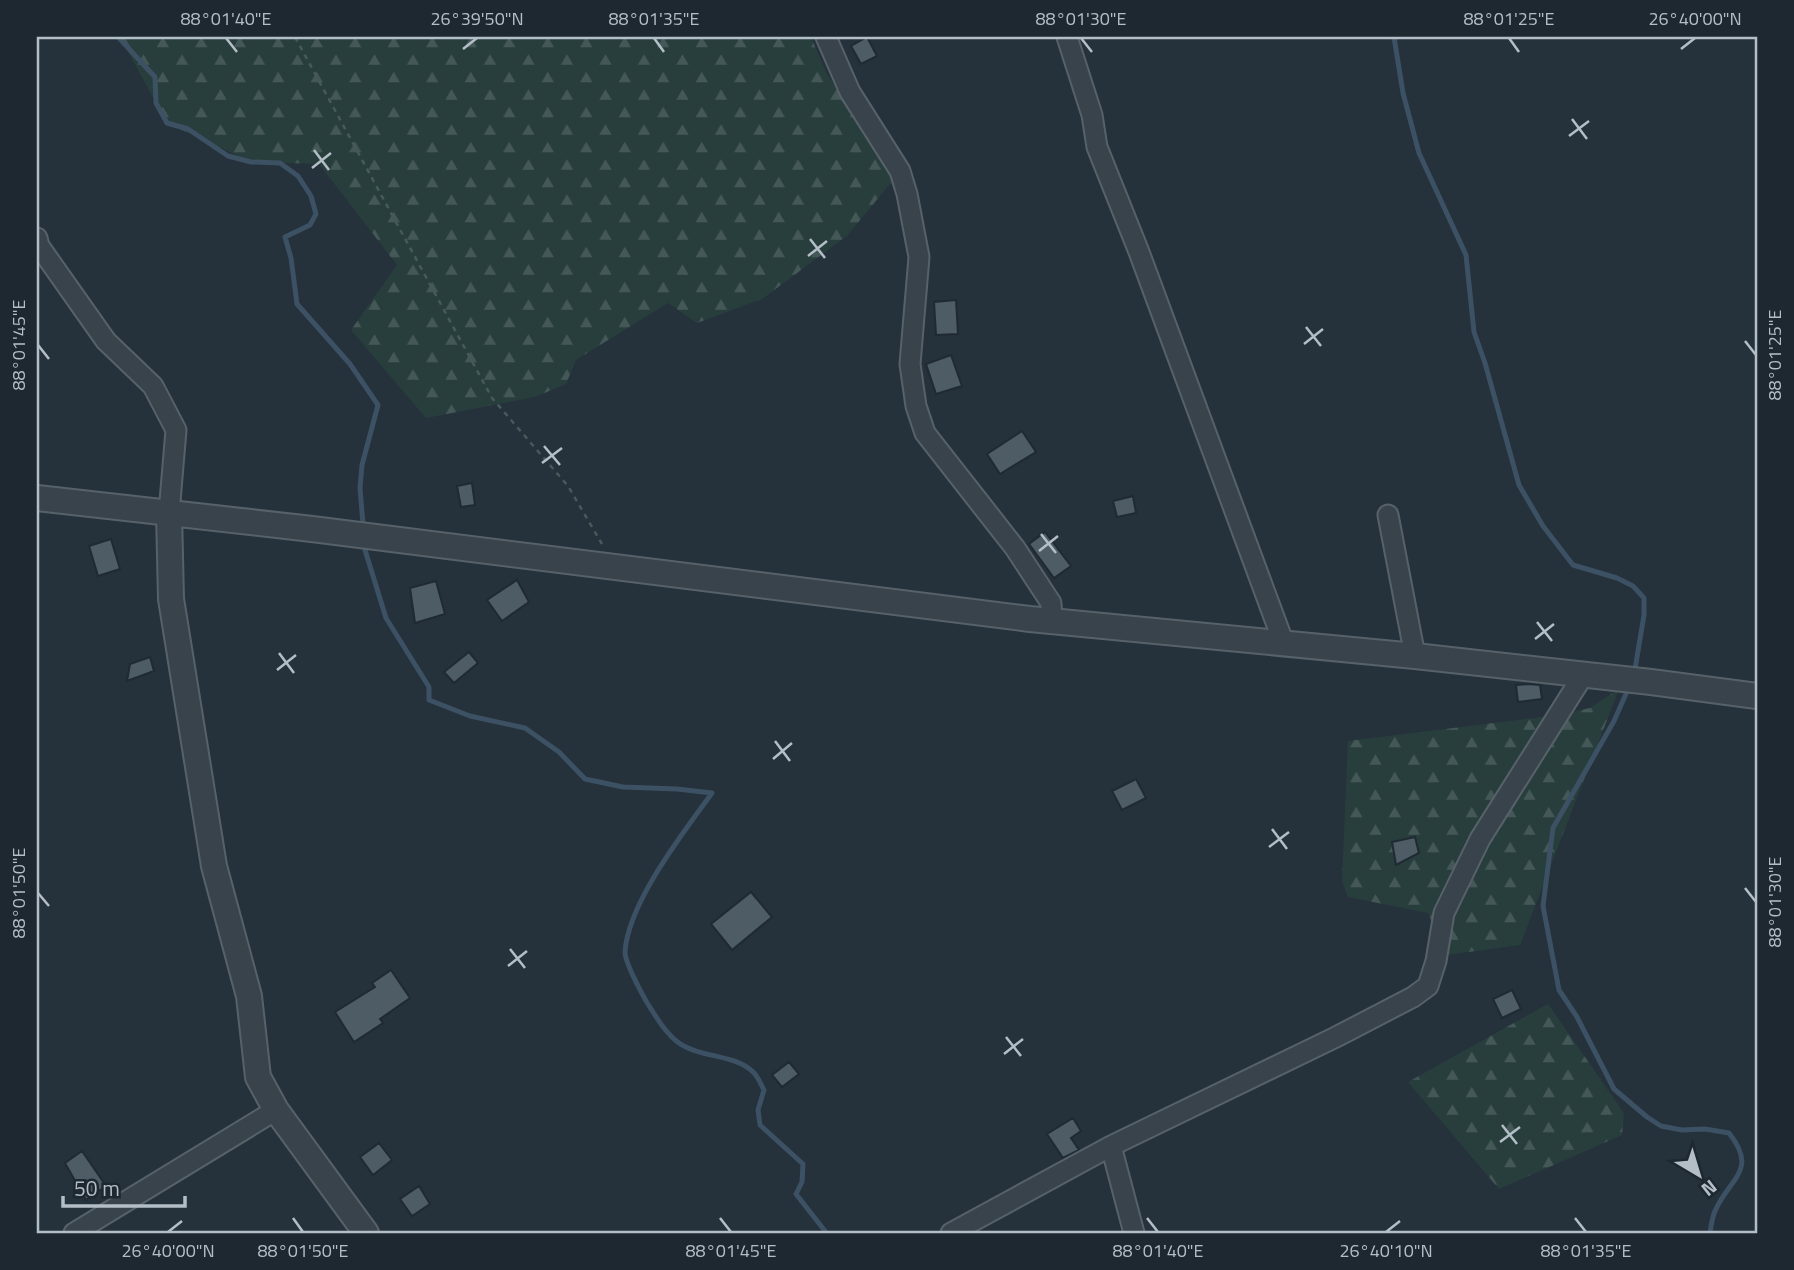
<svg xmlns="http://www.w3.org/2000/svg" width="1794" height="1270" viewBox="0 0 1794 1270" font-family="'Titillium Web',sans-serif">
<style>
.forest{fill:url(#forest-firs)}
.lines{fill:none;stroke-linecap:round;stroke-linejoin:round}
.stream{stroke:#3c5163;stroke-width:5}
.building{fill:#4e5c66;stroke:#202a32;stroke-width:2}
.minor-casing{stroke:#576169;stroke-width:23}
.tertiary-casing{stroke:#576169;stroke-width:28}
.path{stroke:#475a5a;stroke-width:2.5;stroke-dasharray:5 5;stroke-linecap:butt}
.minor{stroke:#39434b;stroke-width:19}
.tertiary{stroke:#39434b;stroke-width:24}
.ticks{fill:none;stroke:#b4bec7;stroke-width:2.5}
.neatline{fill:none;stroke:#b4bec7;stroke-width:2.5}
.ticks-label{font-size:18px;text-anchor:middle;fill:#b4bec7}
</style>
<defs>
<pattern id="forest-firs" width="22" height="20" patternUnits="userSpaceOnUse" patternTransform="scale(1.75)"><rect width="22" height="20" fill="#283e3d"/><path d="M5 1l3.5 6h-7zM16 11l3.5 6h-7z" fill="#455858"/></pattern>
</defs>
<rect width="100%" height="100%" fill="#25313b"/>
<!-- forest -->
<path class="forest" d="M120 37H811L826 72 894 179 847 236 762 299 697 323 668 303 576 360 566 384 535 397 426 418 351 330 397 265 319 164 251 162 167 123Z
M1619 689 1520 945 1446 955 1428 913 1348 897 1342 881 1348 741 1558 715 1590 708Z
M1548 1004 1624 1113 1622 1135 1499 1189 1408 1082Z"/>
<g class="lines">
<!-- stream -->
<path class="stream" d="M118 37 155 77 156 103 167 123 188 129 228 156 251 162 280 163 298 176 311 196 316 214 310 225 285 237 291 258 297 304 350 364 378 405 362 465 360 488 363 524
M1394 37 1403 93 1419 153 1466 255 1474 332 1485 363 1519 485 1543 526 1573 565 1617 578 1633 586 1644 598V615L1634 675
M365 550 386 618 429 687V700L470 716 525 728 559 752 585 779 623 787 677 789 712 793C683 833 628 903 625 952 625 963 640 990 646 1001 655 1015 665 1033 679 1043 700 1058 735 1054 753 1072 758 1076 761 1085 764 1090L758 1110 760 1125 803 1164 802 1182 796 1194 825 1231
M1629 687 1614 721 1553 828 1543 906 1559 990 1577 1017 1614 1089 1647 1117 1661 1126 1682 1130 1705 1129 1729 1133C1759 1171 1729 1178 1715 1211 1712 1218 1711 1226 1710 1233"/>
</g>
<!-- building -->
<path class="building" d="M867 37 877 56 861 64 851 46Z
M956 300 958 334 936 335 934 302Z
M951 355 962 386 936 394 926 364Z
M1022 431 1036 452 1000 474 987 454Z
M472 483 475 505 461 507 457 486Z
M1133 496 1136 513 1117 517 1113 501Z
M1045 532 1071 566 1054 578 1029 544Z
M111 539 120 569 98 576 89 546Z
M517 580 529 602 502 621 487 600Z
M436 581 445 614 415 623 410 588Z
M469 652 478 663 454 683 444 672Z
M150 657 154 671 127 681 130 664Z
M1529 684 1540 685 1542 699 1518 702 1516 685Z
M1136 779 1146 798 1122 810 1112 791Z
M1415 837 1419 853 1396 865 1392 842Z
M751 892 772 917 732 950 711 924Z
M391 970 410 998 380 1019 383 1023 354 1042 335 1012 375 987 372 983Z
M1512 990 1521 1009 1502 1018 1493 999Z
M789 1062 799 1074 782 1087 772 1075Z
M1073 1118 1081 1131 1071 1138 1079 1150 1063 1158 1047 1134Z
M379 1143 392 1160 373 1175 360 1157Z
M82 1151 106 1186 86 1200 65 1163Z
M419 1186 430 1204 412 1216 400 1199Z"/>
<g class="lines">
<defs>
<path id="minor" d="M826 37 850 92 900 171 907 194 919 257 910 364 916 406 925 433 1015 548 1051 603 1052 621
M1067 37 1092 115 1097 147 1139 252 1284 644
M37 238 39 246 106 341 153 386 176 430 169 513
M1388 515 1415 656
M1111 1146 1336 1037 1413 997 1428 986 1436 961 1444 913 1480 839 1584 674
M74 1233 276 1110
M951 1233 1111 1146 1134 1233"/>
<path id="tertiary" d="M37 498 312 529 1030 619 1415 656 1651 682 1757 696
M169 513 171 599 214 866 249 996 258 1077 276 1110 366 1233"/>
</defs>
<!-- minor casing -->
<use href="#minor" class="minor-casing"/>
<!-- tertiary casing -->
<use href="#tertiary" class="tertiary-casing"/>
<!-- path -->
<path class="path" d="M295 37 492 398 568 486 602 544"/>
<!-- minor -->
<use href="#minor" class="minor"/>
<!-- tertiary -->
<use href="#tertiary" class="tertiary"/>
</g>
<!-- ticks -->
<path class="ticks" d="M226 38 237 52M654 38 664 52M1081 38 1092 52M1509 38 1519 52M463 49 477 38M1681 49 1695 38M1572 119 1587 139M1569 136 1589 121M314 150 329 170M312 168 331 153M810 239 825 258M808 256 827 241M1306 327 1321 346M1745 341 1756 355M1304 344 1323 329M38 345 49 359M544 446 560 465M542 463 562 448M1041 534 1056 553M1039 551 1058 536M1537 622 1552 641M1535 639 1554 624M279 653 294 673M277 670 296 655M775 741 790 761M773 759 792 743M1272 829 1287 849M1269 847 1289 832M1745 888 1756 902M38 893 49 906M510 949 525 968M508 966 527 951M1006 1037 1021 1056M1004 1054 1023 1039M1502 1125 1517 1144M1500 1142 1520 1127M293 1218 303 1232M720 1218 731 1232M1147 1218 1158 1232M1575 1218 1586 1232M168 1232 182 1221M1386 1232 1400 1221"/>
<!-- border -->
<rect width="1794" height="1270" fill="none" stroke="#1e2830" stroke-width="77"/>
<!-- north arrow -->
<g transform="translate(1699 1175) rotate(142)" stroke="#1e2830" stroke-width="5" paint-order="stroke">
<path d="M0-5L12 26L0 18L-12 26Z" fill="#b4bec7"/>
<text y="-10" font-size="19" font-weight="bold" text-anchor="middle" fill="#b4bec7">N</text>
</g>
<!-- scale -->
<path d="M63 1196v10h122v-10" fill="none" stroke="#b4bec7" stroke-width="3.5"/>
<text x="74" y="1196" font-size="21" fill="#b4bec7" stroke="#1e2830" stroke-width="5" paint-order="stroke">50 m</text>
<rect x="38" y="38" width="1718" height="1194" class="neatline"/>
<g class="ticks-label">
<text x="226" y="25">88°01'40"E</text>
<text x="477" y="25">26°39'50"N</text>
<text x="654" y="25">88°01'35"E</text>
<text x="1081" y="25">88°01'30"E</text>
<text x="1509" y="25">88°01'25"E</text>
<text x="1695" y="25">26°40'00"N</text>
<text transform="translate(19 345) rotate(-90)" y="6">88°01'45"E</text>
<text transform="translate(1775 355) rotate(-90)" y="6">88°01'25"E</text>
<text transform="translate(19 893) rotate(-90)" y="6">88°01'50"E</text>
<text transform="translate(1775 902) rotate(-90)" y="6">88°01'30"E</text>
<text x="168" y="1257">26°40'00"N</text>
<text x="303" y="1257">88°01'50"E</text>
<text x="731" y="1257">88°01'45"E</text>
<text x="1158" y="1257">88°01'40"E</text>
<text x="1386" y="1257">26°40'10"N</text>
<text x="1586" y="1257">88°01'35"E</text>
</g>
</svg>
